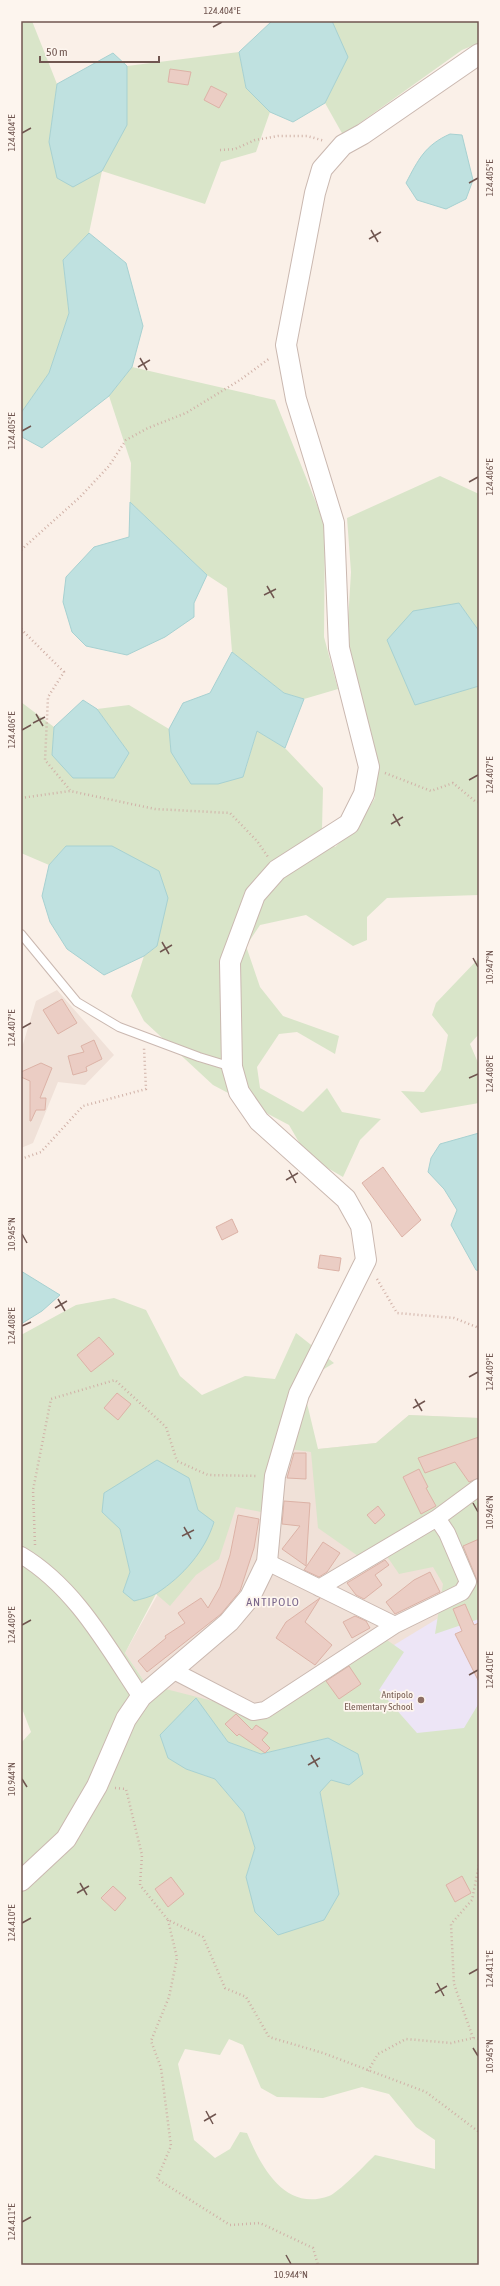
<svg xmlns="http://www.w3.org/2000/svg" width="500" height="2286" viewBox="0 0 500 2286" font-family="'Asap Condensed',sans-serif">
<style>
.residential{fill:#f0e1d8}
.education{fill:#ede5f6}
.green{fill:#d9e5c9;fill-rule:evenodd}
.water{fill:#bfe1e0;stroke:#a7d1d1}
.building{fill:#ebcdc4;stroke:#dcb2a6}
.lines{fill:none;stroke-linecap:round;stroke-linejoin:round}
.service-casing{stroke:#cab8b0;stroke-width:10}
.minor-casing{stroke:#cab8b0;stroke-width:18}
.tertiary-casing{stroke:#cab8b0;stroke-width:22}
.path{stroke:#d0b1a7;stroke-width:2.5;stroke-dasharray:1 3;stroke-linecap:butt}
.service{stroke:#fff;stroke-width:8}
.minor{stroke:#fff;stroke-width:16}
.tertiary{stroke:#fff;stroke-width:20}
.ticks{fill:none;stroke:#705650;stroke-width:1.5}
.education-dot{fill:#8d6e63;stroke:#fdf5ee;stroke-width:1.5}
.labels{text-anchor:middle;stroke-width:3.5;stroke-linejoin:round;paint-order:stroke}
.education-label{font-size:10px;fill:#785e54;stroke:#fdf5ee;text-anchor:end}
.quarter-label{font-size:12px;letter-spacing:1px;fill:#7a678c;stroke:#fdf5ee}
.neatline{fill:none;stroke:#705650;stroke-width:1.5}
.ticks-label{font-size:10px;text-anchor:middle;fill:#705650}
</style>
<rect width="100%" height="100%" fill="#faf0e8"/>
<!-- residential -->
<path class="residential" d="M57 990 114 1055 85 1085 58 1082 33 1143 21 1148V1051L36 1001Z
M262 1407 318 1449 376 1443 409 1415 479 1418V1671L261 1754 146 1684 125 1653Z"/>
<!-- education -->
<path class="education" d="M473 1597 479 1607V1726L407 1770 348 1673Z"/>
<!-- green -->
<path class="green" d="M21 21H32L57 84 49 142 127 125V66L239 52 246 88 270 112 256 152 221 162 205 204 102 171 89 233 63 260 69 313 49 373 21 413Z
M332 21H479V43L462 50 343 135 325 103 347 57Z
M132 367 275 400 325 525 324 637 338 689 304 699 284 693 232 652 227 588 207 575 130 502 131 463 109 396Z
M440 476 479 494V631L459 603 415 704 479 686V895L387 898 367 917V940L353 946 306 915 260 925 246 946 260 987 283 1016 339 1036 335 1054 297 1032 279 1034 257 1067 260 1088 303 1112 327 1088 342 1112 381 1119 360 1140 343 1177 307 1156 289 1125 213 1085 144 1021 131 996 144 956 157 946 66 846 49 865 21 853V702L54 727 52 755 129 753 97 709 129 705 169 729 171 752 246 768 257 731 285 748 323 788 322 829 335 847 359 824 375 798 374 748 346 654 351 572 347 518Z
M479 958V1034L470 1044 479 1065V1103L421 1113 401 1091 424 1092 441 1070 448 1035 432 1015 436 1003Z
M114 1298 146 1310 180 1376 202 1395 245 1376 275 1379 296 1333 334 1363 314 1375 305 1395 318 1449 376 1443 409 1415 479 1418V1619L435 1634 443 1584 433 1567 399 1574 380 1546 358 1556 318 1528 311 1452 274 1447 261 1512 236 1507 219 1559 196 1575 170 1606 156 1594 125 1653 146 1684 272 1716 301 1693 387 1640 404 1652 379 1690 417 1733 464 1728 479 1703V2265H21V1743L31 1732 21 1706V1335L76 1305ZM189 1478 198 1510 123 1592 130 1572 120 1529ZM195 1698 228 1742 261 1754 328 1738 331 1779 320 1792 339 1894 246 1877 255 1848 244 1813 215 1779 186 1769ZM229 2039 243 2045 261 2088 277 2097 323 2098 362 2087 389 2094 416 2127 435 2140V2169L375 2155C366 2164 338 2193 329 2196 285 2212 261 2167 247 2133L240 2132 230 2149 215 2158 194 2140 178 2064 185 2049 220 2055Z"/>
<!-- water -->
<path class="water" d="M272 21H332L348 57 325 103 293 122 270 112 246 88 239 52Z
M113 53 127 66V125L102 171 73 187 57 178 49 142 57 84Z
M450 134 462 135 473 180 466 199 446 209 417 200 406 183C418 160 425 145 450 134Z
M89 233 126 263 143 326 132 367 109 396 42 448 22 437 21 413 49 373 69 313 63 260Z
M130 502 207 575 194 603V617L165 637 127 655 86 646 72 632 63 602 66 577 94 547 129 537Z
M459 603 479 631V686L415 705 387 640 413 611Z
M232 652 284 693 304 699 285 748 257 731 243 777 218 784H191L171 752 169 729 183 703 210 693Z
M83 700 97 709 129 753 114 778H73L52 755 54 727Z
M66 846H112L159 871 168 898 157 946 144 956 104 975 67 949 50 922 42 896 49 865Z
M479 1133V1271L476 1270 451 1225 457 1210 444 1189 428 1172 431 1158 440 1144Z
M21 1271 60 1295 42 1311 21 1324Z
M157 1460 189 1478 198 1510 214 1522C205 1551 183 1576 157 1593 151 1597 141 1599 134 1601L123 1592 130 1572 120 1529 102 1512 104 1493Z
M196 1698 228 1742 261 1754 328 1738 358 1754 363 1774 349 1785 331 1780 320 1792 339 1894 324 1920 278 1935 255 1912 246 1877 255 1848 244 1813 215 1779 186 1769 168 1758 160 1735Z"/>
<!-- building -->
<path class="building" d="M170 69 191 72 188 85 168 82Z
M211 86 227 94 219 108 204 100Z
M62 999 77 1023 58 1034 43 1010Z
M94 1040 102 1059 86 1067 87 1071 73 1075 68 1056 84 1052 81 1046Z
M41 1063 52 1068 40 1098H46L45 1110H36L31 1121H30V1081L21 1077V1072Z
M383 1167 421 1220 402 1237 362 1183Z
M232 1219 238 1232 222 1240 216 1227Z
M320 1255 341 1258 339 1271 318 1268Z
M99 1337 114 1354 91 1372 77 1355Z
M117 1393 131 1404 118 1420 104 1408Z
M479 1437V1478L469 1482 455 1462 425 1473 418 1458Z
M294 1453H306V1479L287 1478Z
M419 1469 428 1487 426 1488 436 1506 421 1514 403 1477Z
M284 1501 310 1503 306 1566 282 1549 300 1526 282 1524Z
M378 1506 385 1515 375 1524 367 1515Z
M238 1515 259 1519 254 1548 240 1591 221 1614 147 1672 138 1661 166 1638 165 1636 185 1623 178 1613 201 1598 208 1608 220 1587 230 1555Z
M479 1539V1585L463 1546Z
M323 1542 340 1553 327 1572 319 1577 304 1570Z
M385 1560 389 1565 375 1575 382 1585 364 1599 356 1595 347 1583Z
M430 1572 440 1592 395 1614 386 1602 414 1580Z
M320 1598 305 1622 332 1645 315 1665 276 1638 286 1622Z
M465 1604 474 1625 479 1623V1682L455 1634 462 1631 453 1609Z
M355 1616 366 1621 370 1628 352 1638 343 1622Z
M349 1666 361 1684 339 1699 326 1681Z
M236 1714 252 1730 256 1725 268 1733 262 1740 270 1748 265 1753 239 1734 237 1736 225 1724Z
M462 1876 471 1893 455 1902 446 1885Z
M171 1877 184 1894 168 1907 155 1889Z
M113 1886 126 1898 115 1911 101 1898Z"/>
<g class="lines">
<defs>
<path id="service" d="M21 934 77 1002 119 1027 199 1057 232 1067"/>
<path id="minor" d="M21 1555C75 1587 107 1646 141 1697
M267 1562 395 1625
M319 1588 437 1518
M172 1670 253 1712 265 1710 395 1625 462 1592 468 1582 447 1533 437 1518 479 1487"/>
<path id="tertiary" d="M21 1881 66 1839 97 1786 126 1719 141 1697 229 1622 250 1597 267 1562 275 1476 299 1394 366 1260 361 1226 346 1199 259 1121 239 1092 232 1067 230 962 255 895 277 870 349 824 364 794 369 767 339 648 334 523 296 399 286 345 315 193 322 169 343 145 363 134 479 54"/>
</defs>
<!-- service casing -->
<use href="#service" class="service-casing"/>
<!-- minor casing -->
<use href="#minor" class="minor-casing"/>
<!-- tertiary casing -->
<use href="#tertiary" class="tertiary-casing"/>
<!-- path -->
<path class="path" d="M220 150 235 149 255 140 278 136H307L325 141
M21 550 80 497 109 466 126 440 148 428 186 413 240 380 270 358
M21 629 64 672 48 697 45 760 70 790
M385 773 431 791 453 783 476 802H479
M21 798 70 791 155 809 230 813 257 841 268 857
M21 1159 41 1152 83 1106 146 1089 144 1048
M377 1279 397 1313 454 1318 479 1328
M35 1545 33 1490 51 1399 115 1380 166 1427 177 1461 208 1475 258 1476
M115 1788 126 1789 142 1855 140 1885 168 1920 203 1937 225 1988 246 1997 269 2037 323 2053 426 2092 479 2132
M168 1920 177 1958 169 1997 151 2041 161 2068 171 2146 157 2179 230 2225 260 2223 313 2248 318 2265
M473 2038 454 1984 451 1924 472 1900 479 1865
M368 2071 378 2054 406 2039 451 2043 473 2038 479 2039"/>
<!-- service -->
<use href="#service" class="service"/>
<!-- minor -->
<use href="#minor" class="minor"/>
<!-- tertiary -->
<use href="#tertiary" class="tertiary"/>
</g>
<!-- ticks -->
<path class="ticks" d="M213 27 222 22M22 133 31 128M469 183 478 178M371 230 378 242M369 239 381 232M140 358 147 370M138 367 150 360M22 431 31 426M469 482 478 477M267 586 274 598M264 595 276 589M36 714 43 726M33 723 45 717M22 730 31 725M469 780 478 775M393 814 400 826M391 824 403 817M162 942 169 954M160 952 172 945M473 958 478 967M22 1028 31 1023M469 1078 478 1074M289 1170 296 1183M286 1180 298 1173M22 1234 27 1243M58 1299 65 1311M55 1308 67 1301M22 1326 31 1322M469 1377 478 1372M415 1399 422 1411M413 1408 425 1401M473 1503 478 1512M184 1527 191 1539M182 1536 194 1530M22 1625 31 1620M469 1675 478 1670M311 1755 318 1767M308 1765 320 1758M22 1779 27 1787M80 1883 87 1895M77 1893 89 1886M22 1923 31 1918M469 1974 478 1969M437 1983 444 1996M435 1993 447 1986M473 2048 478 2056M206 2111 213 2124M204 2121 216 2114M22 2222 31 2217M286 2255 291 2264"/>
<!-- markers -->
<circle class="education-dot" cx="421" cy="1700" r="4"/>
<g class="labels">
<!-- education labels -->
<g class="education-label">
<text x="413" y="1698">Antipolo<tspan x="413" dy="12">Elementary School</tspan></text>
</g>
<!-- quarter labels -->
<g class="quarter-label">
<text x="273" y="1606">ANTIPOLO</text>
</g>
</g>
<!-- border -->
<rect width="500" height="2286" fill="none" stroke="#fdf5ee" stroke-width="44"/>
<!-- scale -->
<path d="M40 56v6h119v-6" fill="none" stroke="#705650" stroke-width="2"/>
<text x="46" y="56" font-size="12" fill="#705650" stroke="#fdf5ee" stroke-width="3" paint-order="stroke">50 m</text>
<rect x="22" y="22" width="456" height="2242" class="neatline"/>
<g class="ticks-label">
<text x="222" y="14">124.404°E</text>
<text transform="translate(11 133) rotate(-90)" y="4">124.404°E</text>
<text transform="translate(489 178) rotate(-90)" y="4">124.405°E</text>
<text transform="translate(11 431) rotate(-90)" y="4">124.405°E</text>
<text transform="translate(489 477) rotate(-90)" y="4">124.406°E</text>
<text transform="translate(11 730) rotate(-90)" y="4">124.406°E</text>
<text transform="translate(489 775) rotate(-90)" y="4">124.407°E</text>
<text transform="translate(489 967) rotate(-90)" y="4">10.947°N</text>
<text transform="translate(11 1028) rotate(-90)" y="4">124.407°E</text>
<text transform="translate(489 1074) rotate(-90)" y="4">124.408°E</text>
<text transform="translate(11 1234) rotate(-90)" y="4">10.945°N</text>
<text transform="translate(11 1326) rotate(-90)" y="4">124.408°E</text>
<text transform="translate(489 1372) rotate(-90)" y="4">124.409°E</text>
<text transform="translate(489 1512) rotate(-90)" y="4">10.946°N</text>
<text transform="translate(11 1625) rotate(-90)" y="4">124.409°E</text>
<text transform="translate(489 1670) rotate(-90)" y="4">124.410°E</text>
<text transform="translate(11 1779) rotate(-90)" y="4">10.944°N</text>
<text transform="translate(11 1923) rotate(-90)" y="4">124.410°E</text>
<text transform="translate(489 1969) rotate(-90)" y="4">124.411°E</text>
<text transform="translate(489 2056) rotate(-90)" y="4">10.945°N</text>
<text transform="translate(11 2222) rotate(-90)" y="4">124.411°E</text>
<text x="291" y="2278">10.944°N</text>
</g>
</svg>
